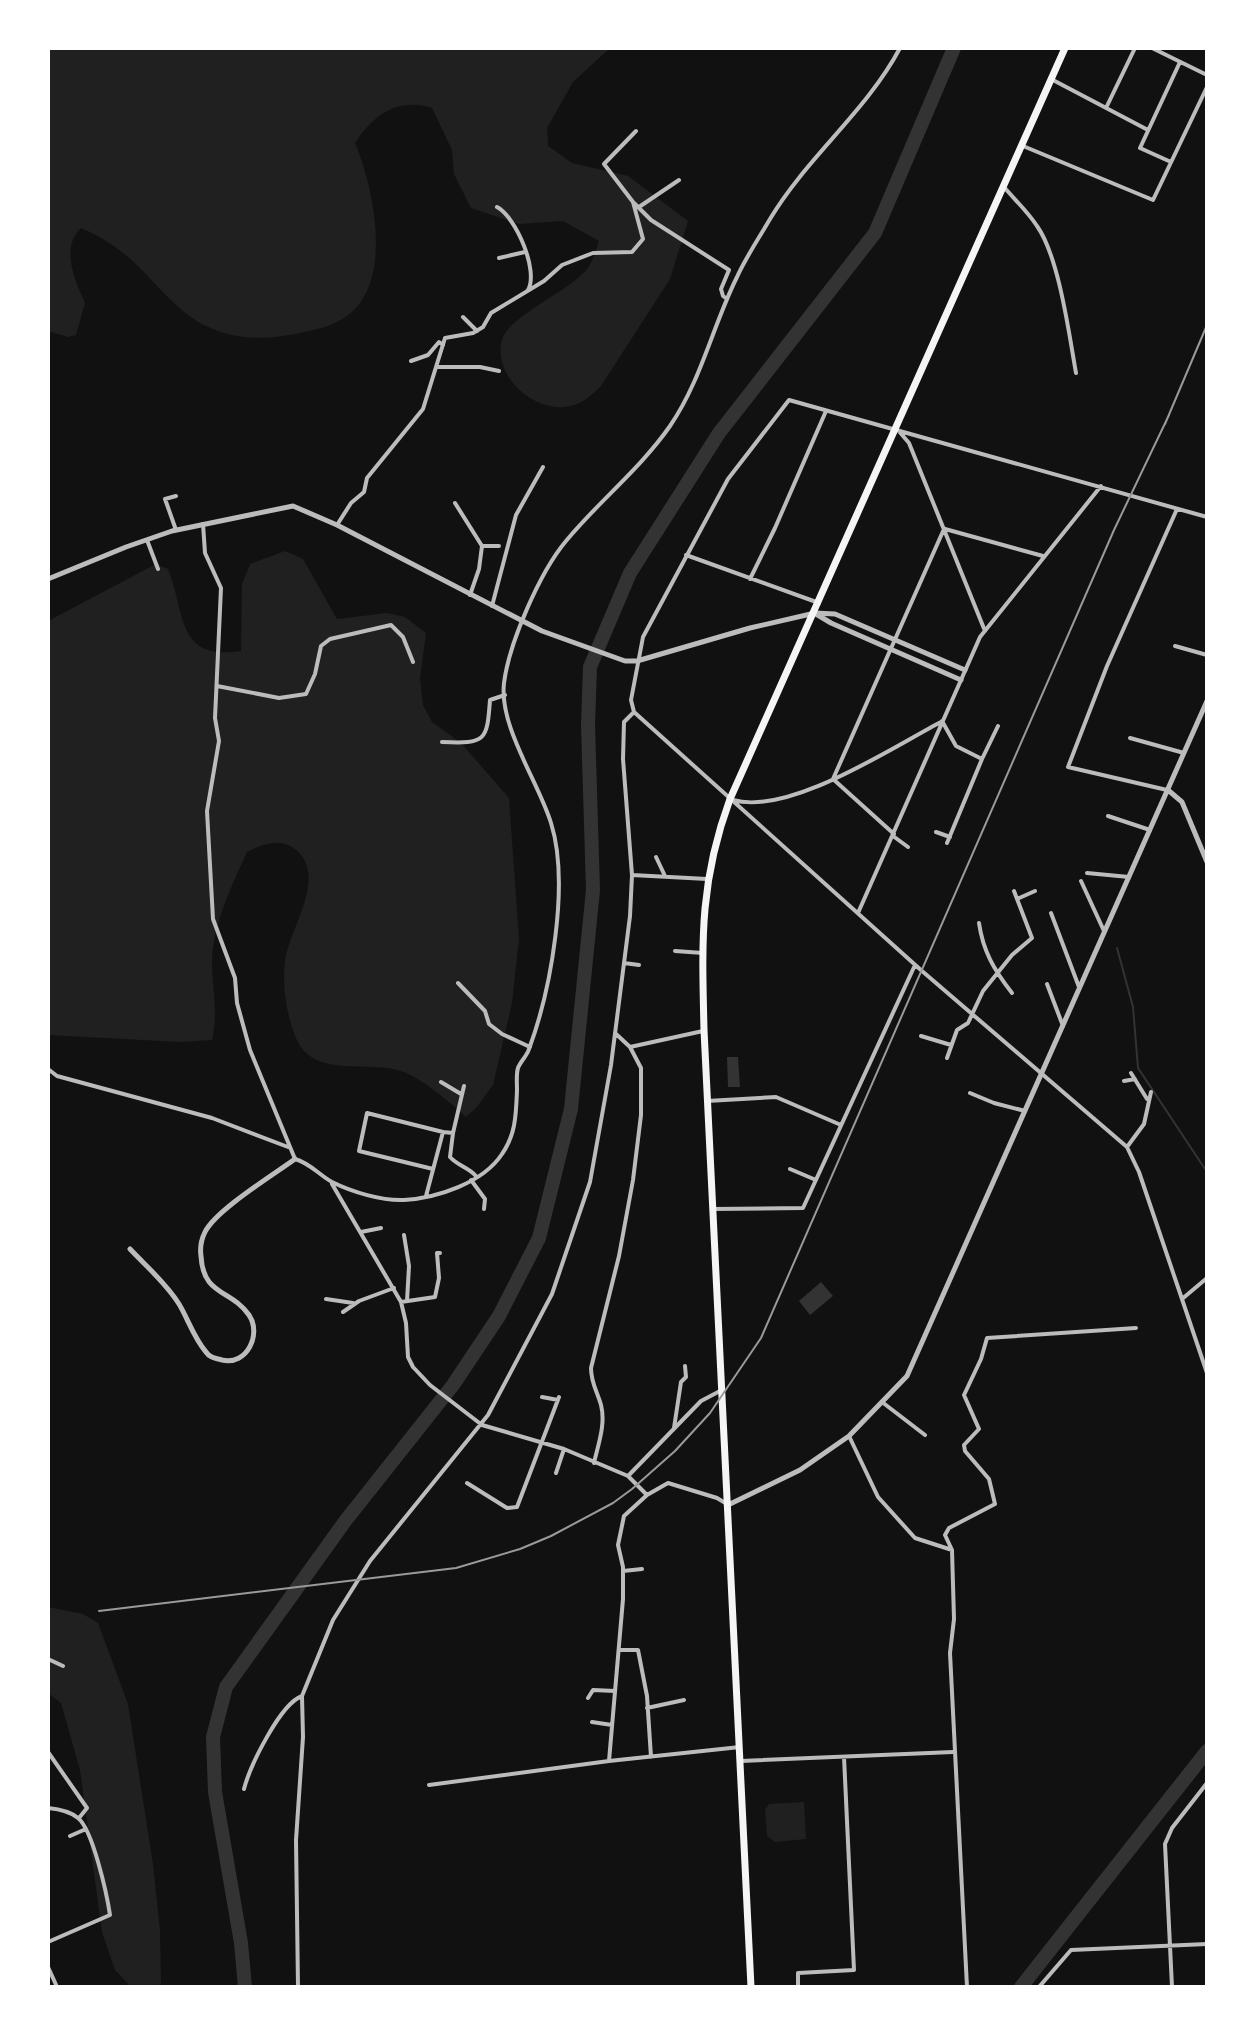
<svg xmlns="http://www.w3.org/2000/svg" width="1255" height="2035" viewBox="0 0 1255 2035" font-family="'Zilla Slab',serif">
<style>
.green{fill:#202020}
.water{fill:#333}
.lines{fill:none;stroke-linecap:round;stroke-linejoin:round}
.stream{stroke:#333;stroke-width:2}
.river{stroke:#333;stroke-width:14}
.minor{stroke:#bcbcbc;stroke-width:4}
.tertiary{stroke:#bcbcbc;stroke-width:5}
.primary{stroke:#f5f5f5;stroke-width:7}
.rail{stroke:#9a9a9a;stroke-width:2}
</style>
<rect width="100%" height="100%" fill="#111"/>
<!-- green -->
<path class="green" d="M48 48H610L573 82 547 128 548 146 572 163 628 176 688 221 670 279 601 386C591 396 580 406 564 407 531 410 493 375 502 340 508 316 569 292 587 269 593 261 596 250 599 241L563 221 519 224 471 208 454 174 452 150 432 108C398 97 373 115 355 143 374 188 394 282 347 316 332 327 313 330 295 334 264 340 235 340 206 326 179 313 158 286 137 265 120 249 102 237 81 228 60 248 75 281 85 303L76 335 68 337 48 331Z
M285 551 303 559 337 619 387 613 405 617 426 633 420 678 423 705 432 722 461 743 509 798 519 939 512 1003 493 1085 476 1108 466 1117C452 1104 419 1076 401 1071 367 1060 313 1079 296 1038 286 1014 282 985 285 960 290 927 331 872 292 847 277 838 261 845 247 852 231 888 212 925 212 965 213 991 218 1015 212 1040L180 1042 48 1035V621L156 564 168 569C186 614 176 661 241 651L242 584 250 564Z
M48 1607 83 1614 98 1623 128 1704 153 1864 160 1931 161 1983 157 1987H131L115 1970 102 1932 80 1770 61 1703 48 1693Z
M804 1802 806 1839 775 1842 767 1836 765 1810 769 1804Z"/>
<!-- water -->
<path class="water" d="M727 1057H738L740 1087H728Z
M821 1282 833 1296 810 1315 799 1301Z"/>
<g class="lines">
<!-- stream -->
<path class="stream" d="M1117 948 1133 1007 1138 1068 1207 1172"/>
<!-- river -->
<path class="river" d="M245 1987 241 1943 215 1792 213 1737 226 1687 346 1520 453 1385 499 1316 539 1238 571 1109 593 890 588 725 590 667 630 573 719 433 875 233 954 48
M1021 1987 1207 1751"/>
<!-- minor -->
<path class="minor" d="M1152 48 1207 75
M1051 79 1148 130
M1106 108 1135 48
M1023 146 1153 200 1207 87
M1171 162 1140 148 1180 62
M1004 187C1015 200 1028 212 1037 226 1059 257 1069 334 1076 373
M634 203 651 220 729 270 721 289 723 296 727 299
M497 207C516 217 539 271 528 290
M639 207 679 180
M499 258 525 252
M463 317 477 331
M411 361 428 355 439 342 443 345
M437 367H480L499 371
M897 429 909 443 985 631
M455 503 482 546 479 569 470 595
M1207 517 789 400 728 479 643 637 631 700 634 712 922 971 1127 1147 1139 1172 1207 1373
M203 524 205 553 221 588 215 718 219 741 207 811 213 919 235 978 237 1003 250 1050 295 1159C310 1163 319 1175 332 1182 352 1192 382 1201 404 1200 437 1198 483 1183 502 1154 516 1134 516 1114 517 1090 517 1084 516 1074 518 1068 520 1062 527 1056 529 1049 551 990 570 883 551 823 538 781 499 727 504 683 509 643 540 572 566 541 599 501 640 469 670 426 701 381 713 325 737 277 746 257 759 238 770 219 807 157 866 112 900 48
M337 525 351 503 364 492 367 478 423 409 445 338 473 333 483 327 491 313 544 281 562 265 593 253 632 252 643 239 633 202 604 164 636 131
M945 529 1043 556
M176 530 165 499 176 496
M147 540 158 569
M482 546H499
M686 555 819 603
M750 579 775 528 826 411
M492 606 516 515 543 467
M1175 646 1207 655
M217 686 279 698 306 694 315 674 321 646 330 639 391 625 403 637 413 662
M942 721 956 746 982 759 998 726
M1130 738 1184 753
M442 742C486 744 487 741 490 700L505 695
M833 779 944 529
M833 779 894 834
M1167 790 1068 767 1107 666 1177 509
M733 800C789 816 891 748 941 722
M1108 816 1150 830
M936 832 950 837
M893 836 908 847
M947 843 982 759
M656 857 665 876
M1087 873 1129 877
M632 875 707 879
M1081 881 1104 931
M1017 899 1035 891
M858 913 980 637 1101 486
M1051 913 1079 987
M979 923C983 951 994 970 1012 993
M675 951 703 953
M624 963 639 965
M458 983 485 1011 489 1024 502 1034 530 1047
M1047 984 1063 1026
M615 1033 630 1047
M921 1036 951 1045
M947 1058 957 1030 968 1023 983 991 1012 955 1032 938 1014 891
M48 1069 57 1076 212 1118 288 1147
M1131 1073 1147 1099
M1124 1081 1135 1079
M441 1082 461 1094
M970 1093 994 1103 1025 1111
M707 1101 776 1097 841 1125
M443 1132 453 1133 464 1086
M453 1133 450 1157C458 1166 468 1167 476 1176
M1127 1147 1144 1124 1151 1092
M790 1169 816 1180
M471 1180 485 1199 484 1209
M332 1184 401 1302 406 1323 408 1357 413 1367 430 1385 482 1425 564 1449 628 1476 647 1495 668 1483 717 1498 727 1504
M426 1196 443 1132 367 1113 359 1151 433 1169
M713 1209 803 1208 915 965
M361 1232 381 1228
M404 1235 409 1266 407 1301
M326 1299 353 1303
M1182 1299 1207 1278
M401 1302 435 1297 439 1278 437 1253H440
M343 1312 359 1301 394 1288
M542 1397 558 1400
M882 1402 925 1435
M674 1428 681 1382 686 1377 685 1366
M849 1436 878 1497 915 1538 952 1550
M594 1463C598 1445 606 1424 601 1405 597 1391 591 1383 591 1368L619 1256 633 1180 641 1115V1068L630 1047 703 1031
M556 1473 564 1449
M628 1476 701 1401 720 1391
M467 1483 507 1508 517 1507 559 1397
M647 1495 624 1516 618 1545 623 1567V1599L609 1761 740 1747
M623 1571 642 1569
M619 1650H638L647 1696 651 1757
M48 1659 63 1666
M588 1698 593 1690 615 1691
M647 1708 684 1700
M592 1722 612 1725
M48 1752 87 1808 79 1818
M741 1761 953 1752
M429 1785 609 1761
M244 1789C250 1766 280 1704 302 1696
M48 1808C58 1809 70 1811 78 1818 93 1830 107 1895 110 1915L48 1942
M70 1836 86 1829
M48 1967 57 1987
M298 1987 296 1840 303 1737 302 1696 333 1620 370 1561 488 1415 552 1294 590 1182 611 1065 630 916 632 875 623 759 624 722 634 712
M798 1987V1973L854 1970 844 1757
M967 1987 950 1653 954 1619 952 1550 945 1535 949 1528 995 1504 989 1479 965 1451 964 1445 979 1429 964 1395 981 1359 987 1338 1136 1328
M1039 1987 1071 1950 1207 1944
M1172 1987 1165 1844 1172 1828 1207 1783"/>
<!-- tertiary -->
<path class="tertiary" d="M48 579 126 547 172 531 293 506 337 525 542 631 625 661H637L750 628 815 613 835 614 965 670
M816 614 831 623 961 680
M1168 790 1182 802 1207 862
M130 1249C146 1266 166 1283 179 1304 188 1319 194 1338 206 1352 210 1358 215 1358 222 1360 247 1366 262 1334 249 1315 231 1289 203 1296 201 1256 200 1249 201 1240 205 1232 216 1210 273 1175 295 1159
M728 1505 800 1470 849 1436 907 1376 1207 701"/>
<!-- primary -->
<path class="primary" d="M751 1987 704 1030C702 943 699 883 730 799L1065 48"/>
<!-- rail -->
<path class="rail" d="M1165 424 1207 325
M99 1611 456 1568 520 1549 551 1536 613 1503 632 1489 675 1451 710 1413 761 1338 1114 530 1169 415"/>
</g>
<!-- border -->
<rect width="1255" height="2035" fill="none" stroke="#ffffff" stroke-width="100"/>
</svg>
